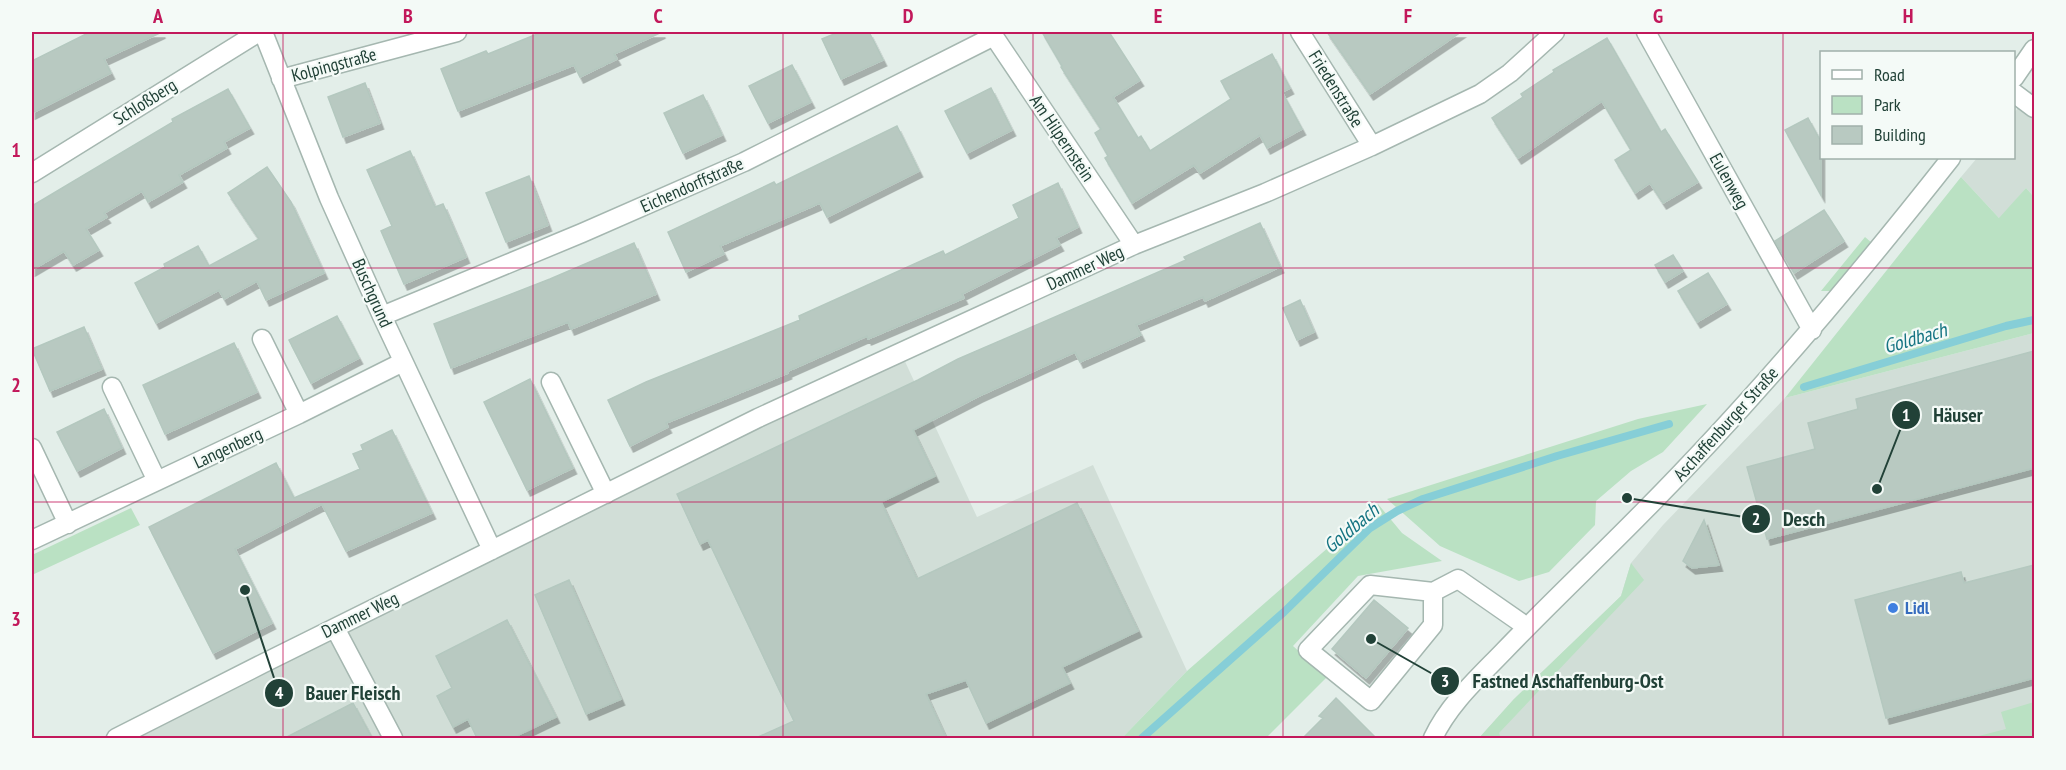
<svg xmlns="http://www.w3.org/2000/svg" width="2066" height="770" viewBox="0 0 2066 770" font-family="'PT Sans Narrow',sans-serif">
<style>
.built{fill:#d1ded7}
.green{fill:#bae1c3}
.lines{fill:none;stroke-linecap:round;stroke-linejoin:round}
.stream{stroke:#86ced7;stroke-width:8}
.building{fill:#b8c9c1;stroke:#b4c8bf;stroke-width:1.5;filter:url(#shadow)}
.minor-casing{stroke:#a5b7b0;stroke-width:21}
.minor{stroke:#fff;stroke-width:18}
.grid{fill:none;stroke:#c2185b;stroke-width:1.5;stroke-opacity:0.55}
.shop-dot{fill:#3f7fe0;stroke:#f4faf7;stroke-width:2}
.labels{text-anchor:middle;stroke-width:4.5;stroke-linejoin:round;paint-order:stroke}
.street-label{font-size:18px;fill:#214137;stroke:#f4faf7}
.shop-label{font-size:18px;font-weight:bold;fill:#366cbe;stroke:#f4faf7;text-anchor:start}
.water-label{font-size:20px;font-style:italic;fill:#157482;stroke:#f4faf7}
.leader{fill:none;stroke:#214137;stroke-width:2}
.callout-dot{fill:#214137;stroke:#f4faf7;stroke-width:2}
.mark-label{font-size:18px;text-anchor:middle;font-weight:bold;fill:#fff}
.callout-label{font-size:20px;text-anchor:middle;font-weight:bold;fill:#214137;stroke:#f4faf7;stroke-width:4.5;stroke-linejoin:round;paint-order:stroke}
.neatline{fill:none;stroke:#c2185b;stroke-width:2}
.grid-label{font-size:20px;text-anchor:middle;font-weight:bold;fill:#c2185b}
</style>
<defs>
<filter id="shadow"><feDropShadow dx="3.5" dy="6" stdDeviation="0" flood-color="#0004"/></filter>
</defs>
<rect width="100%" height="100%" fill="#e3eee9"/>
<!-- built -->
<path class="built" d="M2034 87V197L2026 188 2000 219 1961 177 1977 158H2014V113Z
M2034 333V736L2026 738H1479L1514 699 1621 596 1631 563 1663 525 1785 398Z
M902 355 977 517 1093 465 1187 671 1122 738H124Z"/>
<!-- green -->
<path class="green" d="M1961 177 1999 218 2026 188 2034 197V333L1785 398Z
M1865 237 1872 243 1831 291H1821Z
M1707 404 1663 452 1631 471 1596 501 1595 525 1549 572 1519 581 1440 546 1387 499 1638 419Z
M1378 504 1402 533 1442 561 1358 576 1293 646 1327 677 1268 736 1270 738H1122L1187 671Z
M131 508 140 525 32 575V555Z
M1631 563 1644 580 1499 733 1501 738H1479L1514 699 1621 596Z
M2034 702V736L2026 738H1971L2006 729 2001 712Z"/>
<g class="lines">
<!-- stream -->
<path class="stream" d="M1804 387 2006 326 2034 320
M1142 738 1284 612 1370 528 1397 511 1423 499 1557 456 1669 424"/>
</g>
<!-- building -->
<path class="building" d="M90 32H162L104 59 111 73 32 113V61Z
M542 32H662L614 54 617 59 580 77 574 65 458 111 441 69 486 51 488 54Z
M839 32H869L883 60 841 79 822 39Z
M1042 32H1109L1140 80 1113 97 1138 138 1141 136 1150 151 1231 99 1221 81 1272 54 1290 88 1282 92 1302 129 1267 148 1260 135 1200 173 1194 165 1132 203 1105 158 1108 156 1095 133 1101 129 1061 67 1062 66Z
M1327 32H1461L1370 94Z
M1607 38 1661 132 1665 129 1698 182 1663 203 1650 183 1635 193 1615 160 1631 150 1602 101 1518 158 1492 118 1523 97 1521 94 1554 72 1553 70Z
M792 65 811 102 768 123 749 86Z
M365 83 380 123 343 137 328 97Z
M991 88 1012 130 967 153 945 111Z
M228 89 250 128 224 142 227 148 179 175 183 182 148 202 142 191 104 213 107 217 86 229 99 250 73 265 64 251 32 270V206L173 122 172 119Z
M703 95 722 135 683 153 664 113Z
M1808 118 1821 142V195L1785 130Z
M897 126 919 171 827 217 820 203 720 246 724 254 686 272 668 232 774 182 776 185Z
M410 151 435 207 443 204 466 257 404 284 381 231 392 226 367 170Z
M267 167 291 202 324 273 266 300 257 281 224 299 219 290 156 323 135 283 165 267 164 264 198 246 209 266 259 239 228 193Z
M529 176 548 225 506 242 486 193Z
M1058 183 1078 227 1056 238 1060 245 962 294 964 298 868 339 867 336 788 371V373L666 423 668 427 630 446 608 400 646 382 800 320 799 316 943 251 945 255 1019 218 1013 205Z
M1824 210 1844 241 1794 273 1775 241Z
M1260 223 1280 267 1205 301 1203 297 1136 325 1141 335 1080 362 1075 352 979 396 913 430 935 476 881 502 917 579 1077 503 1138 631 1062 667 1070 683 986 723 966 680 926 694 946 738H756L794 721 708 540 700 544 677 494 918 380 958 359 1186 260 1184 257Z
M634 243 656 294 571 329 568 322 451 368 434 324 550 279Z
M1673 255 1683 271 1665 282 1655 265Z
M1708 273 1727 304 1697 322 1678 291Z
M1300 300 1314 332 1297 340 1283 308Z
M337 316 359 358 311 383 289 340Z
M84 327 102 369 50 391 32 349Z
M234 343 257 392 165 434 143 385Z
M2034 351V468L1767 539 1747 467 1815 449 1808 423 1858 409 1856 399Z
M530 379 573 468 527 490 484 402Z
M104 409 122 448 77 471 57 432Z
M392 430 432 513 346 551 322 504 235 549 272 623 213 653 149 527 276 463 294 498 360 469 353 454 363 450 361 445Z
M1704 520 1719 565 1692 568 1683 561Z
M2034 565V678L1886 718 1855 600 1961 572 1964 583Z
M569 580 621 699 586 714 535 595Z
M1374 600 1408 628 1366 678 1332 649Z
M507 620 556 717 512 738H477L468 719 453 727 437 696 452 688 436 656Z
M1336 698 1376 738H1303L1323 718 1319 716Z
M353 703 372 738H285Z"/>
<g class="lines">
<defs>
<path id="minor" d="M263 32 329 198 382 316 492 550
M991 32 1134 245
M1300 32 1372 146
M1646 32 1812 330
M2014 78 2034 49
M281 79 457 32
M2014 93 2034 108
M32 173 259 32
M382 316 582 233 744 162 994 36
M262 339 299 414
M551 382 606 494
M112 387 157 481
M32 448 68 524
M32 540 299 414 403 362
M1433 592V625L1371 701 1308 650 1370 585 1433 592 1458 579 1527 627
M335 628 393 738
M116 738 262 664 758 418 1134 245 1265 193 1372 146 1480 94 1510 73 1555 32
M1433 738C1449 704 1478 678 1504 651 1550 603 1599 557 1645 510 1755 399 1855 280 1951 158"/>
</defs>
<!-- minor casing -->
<use href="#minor" class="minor-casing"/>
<!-- minor -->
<use href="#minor" class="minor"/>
</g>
<!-- grid -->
<path class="grid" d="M283 32V738M533 32V738M783 32V738M1033 32V738M1283 32V738M1533 32V738M1783 32V738M32 268H2034M32 502H2034"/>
<!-- markers -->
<circle class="shop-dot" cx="1893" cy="608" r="6"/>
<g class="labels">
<!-- street labels -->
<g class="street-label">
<text transform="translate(334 65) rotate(-15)" y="6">Kolpingstraße</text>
<text transform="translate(1336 89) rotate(58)" y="6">Friedenstraße</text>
<text transform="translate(145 102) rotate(-32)" y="6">Schloßberg</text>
<text transform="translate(1062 138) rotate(56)" y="6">Am Hilpernstein</text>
<text transform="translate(1729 181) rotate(61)" y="6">Eulenweg</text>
<text transform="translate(692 185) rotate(-24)" y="6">Eichendorffstraße</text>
<text transform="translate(1085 268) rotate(-25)" y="6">Dammer Weg</text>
<text transform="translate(372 293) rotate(66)" y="6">Buschgrund</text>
<text transform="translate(1726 424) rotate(-48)" y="6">Aschaffenburger Straße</text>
<text transform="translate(228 448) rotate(-25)" y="6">Langenberg</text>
<text transform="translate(360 615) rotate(-26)" y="6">Dammer Weg</text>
</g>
<!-- shop labels -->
<g class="shop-label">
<text x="1905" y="614">Lidl</text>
</g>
<!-- water labels -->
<g class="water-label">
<text transform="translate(1915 338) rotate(-16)" y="7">Goldbach</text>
<text transform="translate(1351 528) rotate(-40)" y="7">Goldbach</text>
</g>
</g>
<!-- callouts -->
<path class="leader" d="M1877 489L1906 415M1627 498L1756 519M1371 639L1445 681M245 590L279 693"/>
<g class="callout-dot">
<circle cx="1877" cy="489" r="6"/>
<circle cx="1627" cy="498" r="6"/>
<circle cx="1371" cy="639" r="6"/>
<circle cx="245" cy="590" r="6"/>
<circle cx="1906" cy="415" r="15"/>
<circle cx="1756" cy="519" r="15"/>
<circle cx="1445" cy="681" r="15"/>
<circle cx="279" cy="693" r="15"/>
</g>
<g class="mark-label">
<text x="1906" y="421">1</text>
<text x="1756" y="525">2</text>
<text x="1445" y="687">3</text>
<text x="279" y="699">4</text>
</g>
<g class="callout-label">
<text x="1958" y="422">Häuser</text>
<text x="1804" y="526">Desch</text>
<text x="1568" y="688">Fastned Aschaffenburg-Ost</text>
<text x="353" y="700">Bauer Fleisch</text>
</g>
<!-- border -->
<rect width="2066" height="770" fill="none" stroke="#f4faf7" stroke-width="66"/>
<!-- legend -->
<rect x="1820" y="51" width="195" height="108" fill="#f4faf7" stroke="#a0b0aa" stroke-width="1.5"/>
<rect x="1832" y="70" width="30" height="9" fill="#ffffff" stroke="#a0b0aa" stroke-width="1.5"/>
<text x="1874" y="81" font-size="18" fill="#214137">Road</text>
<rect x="1832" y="96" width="30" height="18" fill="#bae1c3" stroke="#a0b0aa" stroke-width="1.5"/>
<text x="1874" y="111" font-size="18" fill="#214137">Park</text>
<rect x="1832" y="126" width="30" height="18" fill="#b8c9c1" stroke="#a0b0aa" stroke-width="1.5"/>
<text x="1874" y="141" font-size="18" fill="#214137">Building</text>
<rect x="33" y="33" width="2000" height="704" class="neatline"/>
<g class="grid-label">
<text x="158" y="23">A</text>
<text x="408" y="23">B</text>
<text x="658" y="23">C</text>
<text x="908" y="23">D</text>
<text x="1158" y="23">E</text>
<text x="1408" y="23">F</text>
<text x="1658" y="23">G</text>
<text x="1908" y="23">H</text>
<text x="16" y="157">1</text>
<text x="16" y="392">2</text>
<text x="16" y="626">3</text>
</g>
</svg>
